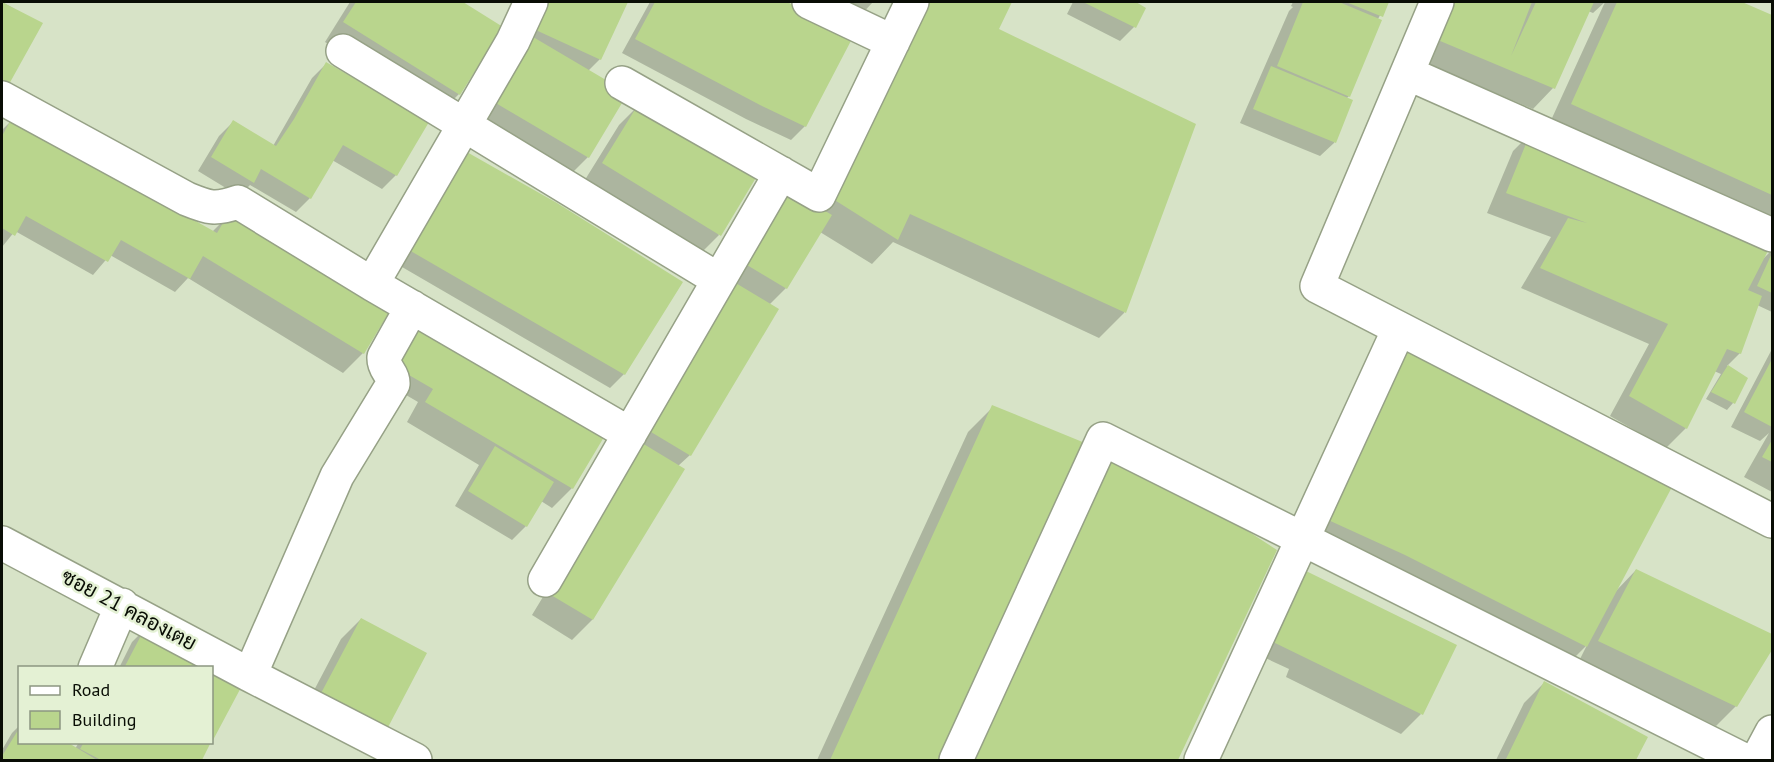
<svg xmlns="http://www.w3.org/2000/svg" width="1774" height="762" viewBox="0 0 1774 762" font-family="'PT Sans',Sarabun,sans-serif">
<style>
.shadow{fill:#0003}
.building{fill:#b9d58d}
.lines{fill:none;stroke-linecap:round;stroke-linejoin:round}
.street-casing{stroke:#96a186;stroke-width:36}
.street{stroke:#fff;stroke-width:33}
.labels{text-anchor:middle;stroke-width:5;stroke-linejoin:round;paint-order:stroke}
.street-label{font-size:21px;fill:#090d05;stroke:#e4f1d4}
</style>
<rect width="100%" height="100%" fill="#d7e3c7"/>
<!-- shadow -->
<path class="shadow" d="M2 2 41 24 2 90Z
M350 2H460L501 27 459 94 439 114 325 42Z
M528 2H626L600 59 588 71V157L568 177 471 119Z
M650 2H786L852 36 805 126 791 140 746 119 622 53Z
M826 2H873L857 19Z
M912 2H1011L997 30 1194 125 1124 313 1099 338 893 242 872 264 820 232 786 288 769 305 690 455 678 466 683 469 592 620 572 640 532 615 623 465 723 283 817 208Z
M1073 2H1134L1144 8 1134 27 1120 41 1067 14Z
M1293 2H1387L1378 19 1349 96 1346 99 1351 101 1334 143 1320 156 1240 123 1289 11 1293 7 1291 6Z
M1437 2H1605L1593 13 1588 11 1553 88 1533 109 1414 58Z
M1605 2H1739L1772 16V231L1547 129Z
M326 64 396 175 382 189 332 160 310 198 296 212 250 185 239 196 198 171 219 136 233 122 273 146 312 78Z
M639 105 719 235 699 255 583 183 619 125Z
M12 120 212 232 231 213 363 353 343 373 188 278 175 292 110 255 93 275 15 231 2 247V130Z
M1533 131 1762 260 1772 250V312L1757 305 1740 353 1727 366 1746 378 1733 403 1727 410 1706 399 1721 374 1714 371 1686 428 1666 448 1610 416 1649 344 1521 288 1551 237 1487 213 1513 151Z
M445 163 624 374 610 388 390 260Z
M402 336 572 488 552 508 541 501 526 526 512 540 455 506 479 465 407 422 418 402 377 378Z
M1772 349V492L1744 477 1769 433 1760 441 1731 427Z
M1376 376 1616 591 1636 570 1772 636V647L1736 706 1716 726 1579 661 1587 645 1561 671 1291 539Z
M993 407 1083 444 939 760H817L968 432Z
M1293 587 1421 714 1401 734 1286 677 1289 669 1261 656Z
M361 619 383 732 300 717 341 639Z
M1241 623 1176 760H955Z
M146 628 243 681 212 739V668H119L132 642Z
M1544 683 1646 738 1634 760H1496L1524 703Z
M20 725V742L75 749 79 742H210L200 760H2V750L12 733Z"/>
<!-- building -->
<path class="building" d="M2 2 43 23 8 86 2 82Z
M356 2H463L503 27 460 95 343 22Z
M538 2H628L601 60 527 26Z
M655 2H787L854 35 806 127 760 105 635 39Z
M925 2H1012L999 29 1196 124 1126 313 910 214 898 240 833 199Z
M1083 2H1136L1146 8 1136 28Z
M1303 2H1339L1382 20 1350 97 1277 66Z
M1346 2H1389L1383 17Z
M1448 2H1532L1511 56 1536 2H1594L1555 89 1433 38Z
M1617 2H1742L1772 15V195L1571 104Z
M528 34 628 93 589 158 489 99Z
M326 62 429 122 397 176 343 145 311 199 261 169 254 183 211 157 233 120 276 146 294 119Z
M1271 66 1353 100 1336 143 1253 109Z
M639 103 757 176 721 236 602 163Z
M12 118 217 233 230 211 391 309 364 354 203 256 190 279 121 240 108 262 26 216 15 236 2 228V136Z
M1532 129 1772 243 1748 290 1762 296 1741 354 1727 349 1687 429 1629 396 1668 324 1540 268 1568 218 1587 223 1506 193Z
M458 147 557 203 683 282 625 375 402 246Z
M787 188 832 215 787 289 742 262Z
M1772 253V293L1757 286Z
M734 282 779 309 691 456 646 429Z
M416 321 607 432 573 489 425 402 433 389 390 364Z
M1401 349 1672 487 1587 647 1405 555 1315 514Z
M1772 359V427L1744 412Z
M1728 365 1748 378 1735 404 1711 392Z
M992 405 1085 443 940 760H830Z
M1772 440V462L1762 457Z
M642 443 685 469 593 620 551 595Z
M495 446 554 482 527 527 468 491Z
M1111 457 1226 517 1277 550 1178 760H967Z
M1636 569 1772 634V650L1737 707 1598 641Z
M1306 571 1457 645 1423 715 1273 642Z
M361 618 427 653 385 733 319 697Z
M146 626 245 680 212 742V668H124Z
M1544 681 1648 737 1636 760H1509L1506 759Z
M20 727V742H67L97 760H2V756Z
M84 742H211L202 760H101L80 749Z"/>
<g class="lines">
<defs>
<path id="street" d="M809 2 893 42
M1437 2 1317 286 1772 521
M343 51 719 280
M1407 73 1772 235
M622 83 819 195 912 2
M2 98 187 199C209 208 215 210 238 202L372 284 630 434
M372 284 513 41 531 2
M2 543 250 675 415 760
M545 580 781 173
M95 668 122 605
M250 675 337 476 393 384C394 373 383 370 384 357L412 307
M956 760 1103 439 1744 760
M1201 760 1399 329
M1757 760 1772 732"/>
</defs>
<!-- street casing -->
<use href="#street" class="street-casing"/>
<!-- street -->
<use href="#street" class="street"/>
</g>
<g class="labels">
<!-- street labels -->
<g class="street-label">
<text transform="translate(129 610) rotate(28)" y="7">ซอย 21 คลองเตย</text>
</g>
</g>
<!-- border -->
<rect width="1774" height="762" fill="none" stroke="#090d05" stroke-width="6"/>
<!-- legend -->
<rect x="18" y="666" width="195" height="78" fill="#e4f1d4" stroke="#8c9681" stroke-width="1.5"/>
<rect x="30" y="686" width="30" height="9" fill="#ffffff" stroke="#8c9681" stroke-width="1.5"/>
<text x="72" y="696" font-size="18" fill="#090d05">Road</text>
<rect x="30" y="711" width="30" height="18" fill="#b9d58d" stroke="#8c9681" stroke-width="1.5"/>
<text x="72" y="726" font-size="18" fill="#090d05">Building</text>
</svg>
